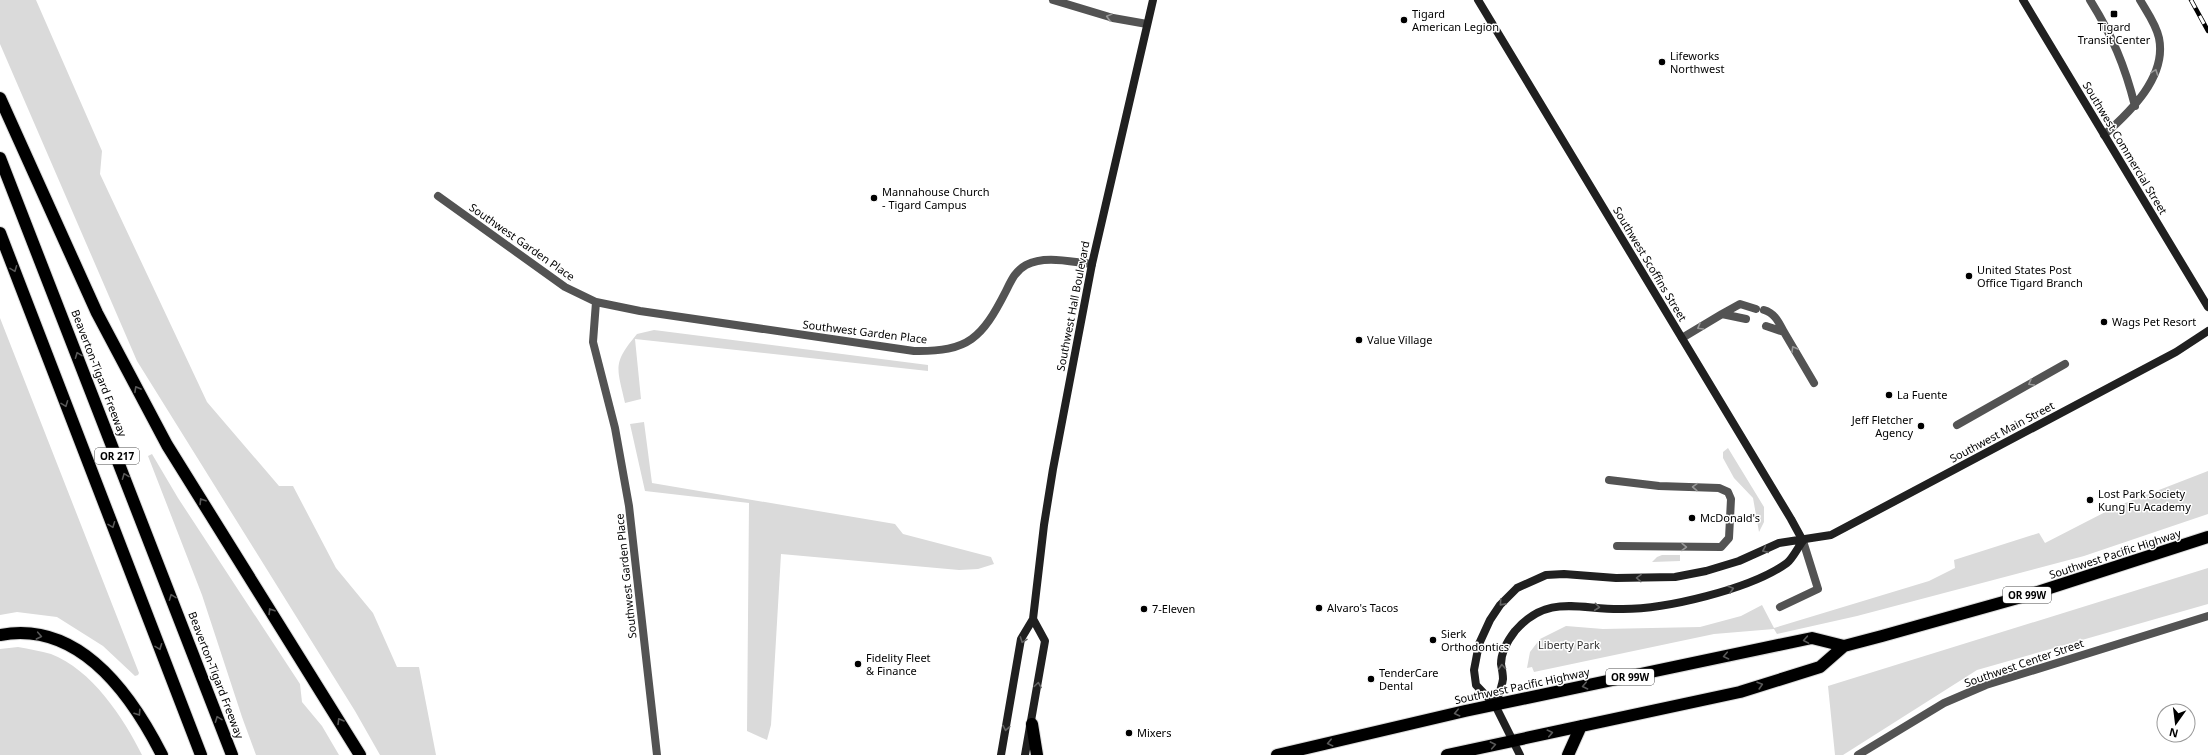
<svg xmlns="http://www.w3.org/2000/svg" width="2208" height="755" viewBox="0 0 2208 755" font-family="'Noto Sans',sans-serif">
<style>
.green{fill:#dadada}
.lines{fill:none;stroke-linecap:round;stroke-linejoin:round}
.highway-casing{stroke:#dbdbdb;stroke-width:14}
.lane{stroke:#535353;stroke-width:8}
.street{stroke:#535353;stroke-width:8}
.secondary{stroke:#202020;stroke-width:8}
.highway{stroke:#000;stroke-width:12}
.rail-casing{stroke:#000;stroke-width:4.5}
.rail{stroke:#fff;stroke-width:3;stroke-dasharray:9;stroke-linecap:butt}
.oneway{stroke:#989898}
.oneway2{stroke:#595959}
.oneway3{stroke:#636363}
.poi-dot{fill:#000;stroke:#fff;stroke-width:1.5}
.labels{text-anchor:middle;stroke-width:3;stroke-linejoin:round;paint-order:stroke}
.shield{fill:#fff;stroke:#4c4c4c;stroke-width:1}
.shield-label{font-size:10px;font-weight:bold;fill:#000}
.poi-label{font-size:11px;fill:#000;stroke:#fff;text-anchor:start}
.street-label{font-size:11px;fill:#000;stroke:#fff}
.park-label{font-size:11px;fill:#313131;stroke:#fff}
</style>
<rect width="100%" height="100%" fill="#fff"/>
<!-- green -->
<path class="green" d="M0 0H36L102 151 100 174 207 402 279 486H293L336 568 373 613 397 667H419L436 755H380L355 711 137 361 0 44Z
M0 318 139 673 138 675 135 676 103 646 57 617 17 612 0 615Z
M654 330 928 365V371L635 339 641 399 625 403C617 367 612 364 637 334Z
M644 422 652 483 895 524 903 534 991 557 994 564 978 569 959 570 781 554 771 725 767 740 747 731 749 503 645 491 630 424Z
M1728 448 1764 507V522L1759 532 1753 498 1734 478 1723 458V452Z
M152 454 178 498 300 684 302 702 322 726 339 755H256L242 717 202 595 148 456Z
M2208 471V514L2084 556 1857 616 1777 634 1774 629 1714 634 1534 672 1532 667 1527 668 1530 652 1540 639 1566 626 1603 629 1700 627 1741 616 1762 605 1774 628 1929 581 1955 568 1954 560 2039 533 2045 543 2115 507Z
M1662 555H1680V561L1652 562 1657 557Z
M2208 568V604L1977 670 1843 755H1835L1828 686Z
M18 647C29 649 41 651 51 654 91 669 124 718 142 755H0V649Z"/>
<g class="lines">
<defs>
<path id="highway" d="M0 98 97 313 167 445 360 755
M0 158 232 755
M0 233 201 755
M0 635C79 620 131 694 162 755
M1032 724 1037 755
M1277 755 1465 711 1812 638 1844 646 1882 636 2025 596 2208 537
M1447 755 1740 692 1820 667 1844 646
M1568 755 1581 726"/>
</defs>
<!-- highway casing -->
<use href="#highway" class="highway-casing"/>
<!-- lane -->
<path class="lane" d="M2090 0C2112 35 2125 66 2135 106
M2104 135C2130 112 2167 77 2159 38 2156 24 2147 12 2140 0
M1764 310C1775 313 1779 323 1784 332
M1722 314 1740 304 1756 309
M1766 326 1784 332 1814 383
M1682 338 1722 314 1746 319
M1957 425 2065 364
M1609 480 1659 486 1719 488 1728 492 1731 499 1729 538 1721 547 1617 546
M1780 607 1818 589 1803 541"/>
<!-- street -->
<path class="street" d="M1053 0 1113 18 1147 24
M438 196 565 287 596 302 640 311 914 351C969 352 982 338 1006 291 1011 281 1015 271 1026 265 1045 255 1071 262 1092 264
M596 302 593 342 615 428 629 506 657 755
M1858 755 1944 703 1986 685 2208 616"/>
<!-- secondary -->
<path class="secondary" d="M1478 0 1791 519 1803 541
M2023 0 2208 307
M1495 705C1498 697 1502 687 1503 679 1503 674 1502 669 1501 664 1501 653 1508 640 1515 631 1547 594 1578 609 1619 609 1664 610 1751 589 1787 563 1793 558 1798 547 1803 541
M1001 755 1021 639 1033 619 1044 525 1053 469 1092 264 1153 0
M1025 755 1045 641 1033 619
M1520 755 1495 705 1476 685 1474 670 1479 644 1490 620 1500 605 1517 588 1546 575 1564 574 1616 578 1675 577 1706 571 1739 561 1779 543 1831 535 2176 352 2208 331"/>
<!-- highway -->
<use href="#highway" class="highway"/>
<defs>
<path id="rail" d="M2191 0 2208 31"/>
</defs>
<!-- rail casing -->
<use href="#rail" class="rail-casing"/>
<!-- rail -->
<use href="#rail" class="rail"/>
</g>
<!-- one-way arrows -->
<defs><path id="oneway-chevron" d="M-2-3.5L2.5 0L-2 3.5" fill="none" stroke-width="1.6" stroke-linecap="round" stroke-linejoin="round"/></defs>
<g class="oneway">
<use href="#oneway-chevron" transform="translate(1109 17) rotate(-165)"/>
<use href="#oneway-chevron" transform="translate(2155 72) rotate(-70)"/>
<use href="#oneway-chevron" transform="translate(1700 327) rotate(150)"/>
<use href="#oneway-chevron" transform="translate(1794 349) rotate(-120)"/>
<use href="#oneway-chevron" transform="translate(2031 383) rotate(151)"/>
<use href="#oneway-chevron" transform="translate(1695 487) rotate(-178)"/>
<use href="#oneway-chevron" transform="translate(1684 547) rotate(1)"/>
</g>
<g class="oneway2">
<use href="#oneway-chevron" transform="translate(14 269) rotate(69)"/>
<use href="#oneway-chevron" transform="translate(78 355) rotate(-111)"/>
<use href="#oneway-chevron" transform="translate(137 389) rotate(-119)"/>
<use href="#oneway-chevron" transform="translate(65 404) rotate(69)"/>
<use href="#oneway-chevron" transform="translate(125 476) rotate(-111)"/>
<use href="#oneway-chevron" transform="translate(202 501) rotate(-122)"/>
<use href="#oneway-chevron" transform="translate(112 525) rotate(69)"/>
<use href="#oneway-chevron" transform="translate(172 597) rotate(-111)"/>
<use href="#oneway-chevron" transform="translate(271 611) rotate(-122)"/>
<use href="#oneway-chevron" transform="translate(39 636) rotate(11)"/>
<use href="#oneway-chevron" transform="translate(1806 640) rotate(170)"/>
<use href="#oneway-chevron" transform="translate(159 647) rotate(69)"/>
<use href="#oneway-chevron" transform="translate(1726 656) rotate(168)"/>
<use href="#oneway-chevron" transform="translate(1760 685) rotate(-17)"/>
<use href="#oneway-chevron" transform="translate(1585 686) rotate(168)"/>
<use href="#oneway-chevron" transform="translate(138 713) rotate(57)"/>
<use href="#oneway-chevron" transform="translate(1457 713) rotate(167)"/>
<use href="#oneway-chevron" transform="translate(218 719) rotate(-111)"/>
<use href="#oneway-chevron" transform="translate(340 721) rotate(-121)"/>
<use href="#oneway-chevron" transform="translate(1550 733) rotate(-13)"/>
<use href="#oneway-chevron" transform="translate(1330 743) rotate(167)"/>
<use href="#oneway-chevron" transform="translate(1493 745) rotate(-11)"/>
</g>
<g class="oneway3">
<use href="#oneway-chevron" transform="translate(1765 550) rotate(156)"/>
<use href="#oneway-chevron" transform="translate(1639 578) rotate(-179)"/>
<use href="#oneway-chevron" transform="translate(1731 589) rotate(-18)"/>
<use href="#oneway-chevron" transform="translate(1502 603) rotate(132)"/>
<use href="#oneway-chevron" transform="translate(1597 607) rotate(6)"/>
<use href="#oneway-chevron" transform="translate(1023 640) rotate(110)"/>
<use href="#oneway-chevron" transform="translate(1502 667) rotate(-94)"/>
<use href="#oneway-chevron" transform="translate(1038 685) rotate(-81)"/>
<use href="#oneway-chevron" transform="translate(1006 728) rotate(100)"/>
</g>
<!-- markers -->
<g class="poi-dot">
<rect x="2110" y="10" width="8" height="8" rx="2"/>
<circle cx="1404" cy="20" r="4"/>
<circle cx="1662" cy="62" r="4"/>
<circle cx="874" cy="198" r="4"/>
<circle cx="1969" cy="276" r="4"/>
<circle cx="2104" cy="322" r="4"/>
<circle cx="1359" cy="340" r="4"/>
<circle cx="1889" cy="395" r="4"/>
<circle cx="1921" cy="426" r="4"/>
<circle cx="2090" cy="500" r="4"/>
<circle cx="1692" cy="518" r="4"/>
<circle cx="1319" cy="608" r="4"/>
<circle cx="1144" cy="609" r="4"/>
<circle cx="1433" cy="640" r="4"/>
<circle cx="858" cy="664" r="4"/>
<circle cx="1371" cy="679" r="4"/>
<circle cx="1129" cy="733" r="4"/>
</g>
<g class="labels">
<!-- shield labels -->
<g class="shield">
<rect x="95" y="448" width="44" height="16" rx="3"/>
<rect x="2003" y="587" width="48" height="16" rx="3"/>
<rect x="1606" y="669" width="48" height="16" rx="3"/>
</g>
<g class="shield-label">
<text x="117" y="460">OR 217</text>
<text x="2027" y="599">OR 99W</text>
<text x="1630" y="681">OR 99W</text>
</g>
<!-- poi labels -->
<g class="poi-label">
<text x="1412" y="18">Tigard<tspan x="1412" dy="13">American Legion</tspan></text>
<text x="2114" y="31" text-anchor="middle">Tigard<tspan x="2114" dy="13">Transit Center</tspan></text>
<text x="1670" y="60">Lifeworks<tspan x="1670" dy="13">Northwest</tspan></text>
<text x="882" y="196">Mannahouse Church<tspan x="882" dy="13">- Tigard Campus</tspan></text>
<text x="1977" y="274">United States Post<tspan x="1977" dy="13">Office Tigard Branch</tspan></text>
<text x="2112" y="326">Wags Pet Resort</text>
<text x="1367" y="344">Value Village</text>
<text x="1897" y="399">La Fuente</text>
<text x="1913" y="424" text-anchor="end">Jeff Fletcher<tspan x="1913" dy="13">Agency</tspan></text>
<text x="2098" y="498">Lost Park Society<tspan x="2098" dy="13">Kung Fu Academy</tspan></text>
<text x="1700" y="522">McDonald's</text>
<text x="1327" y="612">Alvaro's Tacos</text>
<text x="1152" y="613">7-Eleven</text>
<text x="1441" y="638">Sierk<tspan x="1441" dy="13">Orthodontics</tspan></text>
<text x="866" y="662">Fidelity Fleet<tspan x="866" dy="13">&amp; Finance</tspan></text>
<text x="1379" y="677">TenderCare<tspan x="1379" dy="13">Dental</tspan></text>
<text x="1137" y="737">Mixers</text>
</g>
<!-- street labels -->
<g class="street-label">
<text transform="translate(2125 148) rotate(59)" y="4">Southwest Commercial Street</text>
<text transform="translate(522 242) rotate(35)" y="4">Southwest Garden Place</text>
<text transform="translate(1650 264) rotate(59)" y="4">Southwest Scoffins Street</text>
<text transform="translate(1073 306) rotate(-79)" y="4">Southwest Hall Boulevard</text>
<text transform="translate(865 332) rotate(7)" y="4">Southwest Garden Place</text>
<text transform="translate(99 373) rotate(69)" y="4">Beaverton-Tigard Freeway</text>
<text transform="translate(2002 432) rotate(-28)" y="4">Southwest Main Street</text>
<text transform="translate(2115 554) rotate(-18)" y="4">Southwest Pacific Highway</text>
<text transform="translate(626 576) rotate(-96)" y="4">Southwest Garden Place</text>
<text transform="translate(2024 663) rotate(-19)" y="4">Southwest Center Street</text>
<text transform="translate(216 675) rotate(69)" y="4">Beaverton-Tigard Freeway</text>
<text transform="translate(1522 686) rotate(-12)" y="4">Southwest Pacific Highway</text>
</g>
<!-- park labels -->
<g class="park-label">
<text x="1569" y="649">Liberty Park</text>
</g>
</g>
<!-- north arrow -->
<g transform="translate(2176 723) rotate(194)"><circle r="19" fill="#ffffff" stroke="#999999"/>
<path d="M0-3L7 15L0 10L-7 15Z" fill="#000000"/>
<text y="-6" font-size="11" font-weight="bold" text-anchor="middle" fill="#000000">N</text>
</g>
</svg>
